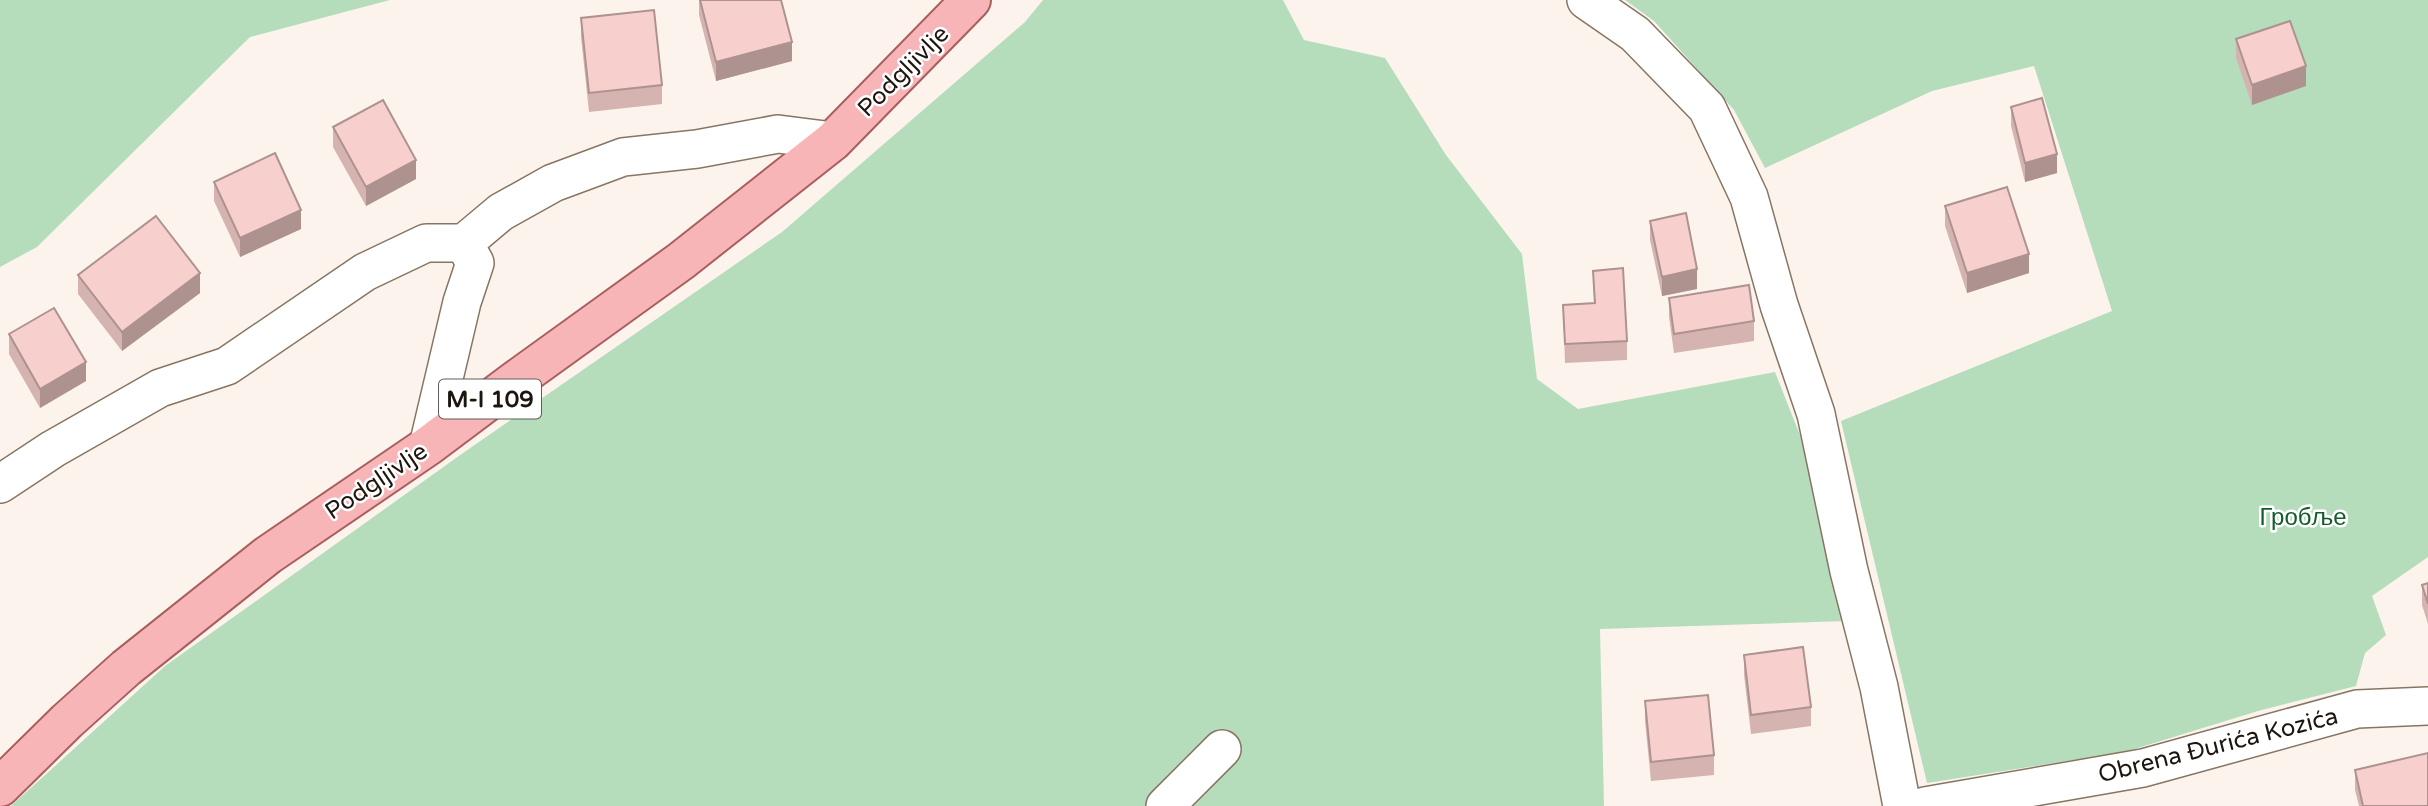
<svg xmlns="http://www.w3.org/2000/svg" width="2428" height="806" viewBox="0 0 2428 806" font-family="'Varela Round',sans-serif">
<style>
.green{fill:#b5ddbc}
.lines{fill:none;stroke-linecap:round;stroke-linejoin:round}
.street-casing{stroke:#867562;stroke-width:40}
.primary-casing{stroke:#a95e5e;stroke-width:42}
.street{stroke:#fff;stroke-width:37}
.primary{stroke:#f8b5b8;stroke-width:38}
.wall{fill:#d4b3b1}
.shaded-wall{fill:#ad9290}
.building{fill:#f7d0ce;stroke:#ad9290;stroke-width:2}
.labels{text-anchor:middle;stroke-width:5;stroke-linejoin:round;paint-order:stroke}
.shield{fill:#fff;stroke:#615c57;stroke-width:2}
.shield-label{font-size:23px;font-weight:bold;fill:#1d160f}
.street-label{font-size:24px;fill:#1d160f;stroke:#fff}
.park-label{font-size:24px;fill:#145b2c;stroke:#fff}
</style>
<rect width="100%" height="100%" fill="#fcf4ec"/>
<!-- green -->
<path class="green" d="M0 0H390L250 37 37 247 0 267Z
M1043 0H1283L1304 40 1385 58 1446 155 1522 254 1537 379 1578 409 1775 372 1807 453 1847 621 1600 629 1604 806H11L165 666 463 453 782 232 1025 22Z
M1625 0H2428V557L2372 596 2386 635 2365 653 2356 686 2258 711 2125 752 1927 783 1841 421 2112 311 2034 66 1932 91 1765 168 1734 110 1654 21Z"/>
<g class="lines">
<defs>
<path id="street" d="M1586 0 1635 34 1707 108 1749 197 1779 305 1816 414 1849 571 1879 687 1902 806
M428 446 462 302 475 263 464 243
M0 484 53 449 160 388 227 366 365 272 426 243H464L501 212 553 183 623 157 697 149 778 134 833 141
M1165 806 1222 749
M1925 806 2143 768 2357 709 2428 706"/>
<path id="primary" d="M0 787 67 721 126 668 268 555 428 446 516 380 681 261 833 141 971 0"/>
</defs>
<!-- street casing -->
<use href="#street" class="street-casing"/>
<!-- primary casing -->
<use href="#primary" class="primary-casing"/>
<!-- street -->
<use href="#street" class="street"/>
<!-- primary -->
<use href="#primary" class="primary"/>
</g>
<!-- wall -->
<path class="wall" d="M699 0H781L792 61 716 81 699 15Z
M581 18 662 85V104L589 112 581 37Z
M2236 39 2306 86 2252 105 2236 58Z
M2011 107 2057 173 2025 182 2011 126Z
M333 127 416 179 366 206 333 147Z
M214 182 301 229 240 257 214 201Z
M1945 206 2029 273 1967 293 1945 226Z
M1650 221 1697 289 1662 296 1650 240Z
M1593 271 1627 341V360L1565 363 1563 305 1594 304Z
M78 275 200 293 122 351 78 294Z
M1669 298 1754 321V341L1674 353 1669 317Z
M9 334 86 381 40 408 9 354Z
M2428 583V624L2422 605V585Z
M1744 655 1811 707V726L1751 734 1744 675Z
M1645 701 1714 755V775L1651 781 1645 721Z
M2355 770 2428 806H2359L2355 790Z"/>
<!-- shaded-wall -->
<path class="shaded-wall" d="M792 42V61L716 81V62Z
M2306 66V86L2252 105V85Z
M2057 154V173L2025 182V163Z
M416 160V179L366 206V187Z
M301 210V229L240 257V238Z
M2029 254V273L1967 293V273Z
M1697 269V289L1662 296V277Z
M200 273V293L122 351V332Z
M86 362V381L40 408V389Z"/>
<!-- building -->
<path class="building" d="M700 0H781L792 42 716 62Z
M654 10 662 85 589 93 581 18Z
M2290 21 2306 66 2252 85 2236 39Z
M2042 98 2057 154 2025 163 2011 107Z
M383 100 416 160 366 187 333 127Z
M275 153 301 210 240 238 214 182Z
M2007 187 2029 254 1967 273 1945 206Z
M1686 213 1697 269 1662 277 1650 221Z
M156 216 200 273 122 332 78 275Z
M1623 268 1627 341 1565 344 1563 305 1595 303 1593 271Z
M1749 285 1754 321 1674 334 1669 298Z
M54 308 86 362 40 389 9 334Z
M2428 583V604L2422 585Z
M1803 647 1811 707 1751 715 1744 655Z
M1708 695 1714 755 1651 762 1645 701Z
M2428 753V806H2363L2355 770Z"/>
<g class="labels">
<!-- shield labels -->
<rect class="shield" x="439" y="379.5" width="102" height="39" rx="5"/>
<g class="shield-label">
<text x="490" y="407">M-I 109</text>
</g>
<!-- street labels -->
<g class="street-label">
<text transform="translate(903 71) rotate(-45)" y="8">Podgljivlje</text>
<text transform="translate(376 481) rotate(-34)" y="8">Podgljivlje</text>
<text transform="translate(2218 745) rotate(-14)" y="8">Obrena Đurića Kozića</text>
</g>
<!-- park labels -->
<g class="park-label">
<text x="2303" y="525">Гробље</text>
</g>
</g>
</svg>
